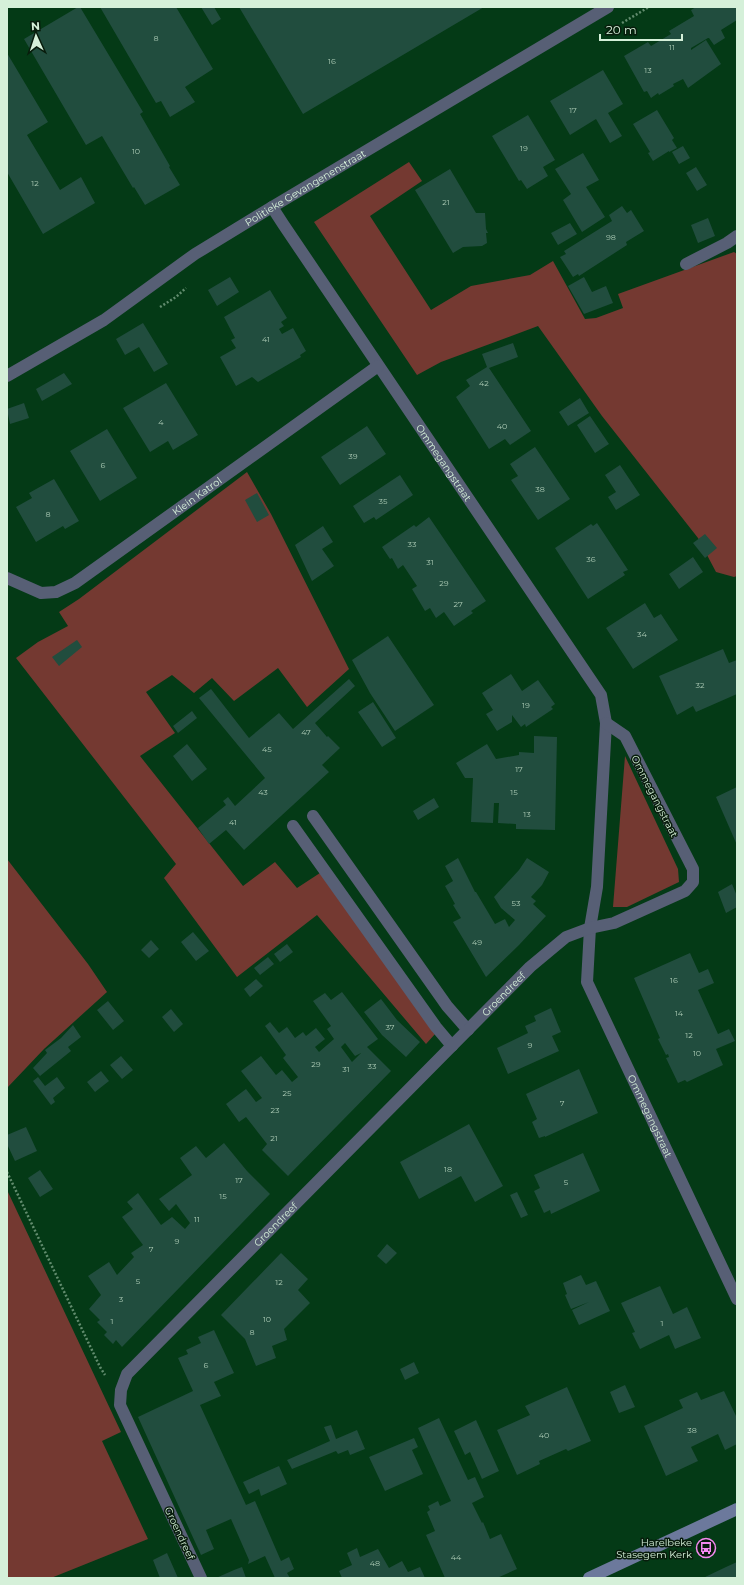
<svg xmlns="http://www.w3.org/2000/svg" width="744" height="1585" viewBox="0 0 744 1585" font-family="Montserrat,sans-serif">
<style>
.green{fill:#743931}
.building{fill:#214d3e;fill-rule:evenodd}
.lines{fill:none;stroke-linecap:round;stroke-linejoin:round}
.path{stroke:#628c6e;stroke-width:2.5;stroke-dasharray:2 2;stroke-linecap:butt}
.lane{stroke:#575f75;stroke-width:12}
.street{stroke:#575f75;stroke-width:12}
.secondary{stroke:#6c799c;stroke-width:12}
.labels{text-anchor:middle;stroke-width:3;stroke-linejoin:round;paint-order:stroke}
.number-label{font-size:8px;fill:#a8c7b2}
.street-label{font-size:10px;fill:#d5f0d9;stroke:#081c0c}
.poi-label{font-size:10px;fill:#d5f0d9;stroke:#081c0c;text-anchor:end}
</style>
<rect width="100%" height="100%" fill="#043a16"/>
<!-- green -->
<path class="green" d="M409 162 422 181 370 216 431 310 471 286 530 275 553 261 585 319 596 318 623 308 618 294 734 252 737 254V576L734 577 716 572 698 538 602 416 538 326 441 362 417 375 314 222Z
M247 472 271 514 349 669 307 707 278 668 234 701 212 678 194 693 172 675 146 692 175 733 140 756 243 886 275 862 297 888 320 873 435 1034 426 1044 317 915 237 977 164 878 176 864 16 658 38 642 68 626 59 612 79 599Z
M625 756 678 869 679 882 627 907H613Z
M7 859 88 964 107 992 44 1049 7 1088Z
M7 1190 121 1432 102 1441 148 1539 51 1578H7Z"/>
<!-- building -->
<path class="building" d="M78 7H80L143 112 140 114 170 166 169 167 180 185 145 205 134 187 133 188 102 136 86 145 24 39Z
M100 7H176L213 69 185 87 195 102 170 117 161 101 156 103Z
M201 7H214L221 19 212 25Z
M239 7H484L303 114Z
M696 7H737V20L721 30 725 38 714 45 709 38H708L691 48V50L706 40 721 64 688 88 683 79 673 84 674 86 659 95 658 93 651 98 647 91 644 92 624 56 648 42 651 46 671 34 669 31 694 16 691 10Z
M7 53 48 122 27 135 60 190 81 177 95 203 43 234 7 172Z
M603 70 623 104 608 113 622 136 610 143 596 119 570 135 550 101Z
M657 110 674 138 672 140 677 148 669 152V151L653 161 648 153 650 152 633 124Z
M528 115 555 160 543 167 548 176 527 189 521 180 519 181 492 136Z
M683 146 690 158 679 164 672 152Z
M583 153 599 180 586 187 605 217 582 232 563 200 571 194 555 169Z
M696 167 707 185 697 191 686 173Z
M450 169 476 213H485L486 229 488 233H486L487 243 482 246 463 247 453 253 415 190Z
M622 206 627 213 631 210 644 231 626 242 627 245 579 276 578 274 573 277 560 257 566 254 564 251 612 221 609 215Z
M708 218 715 236 698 243 691 225Z
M570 223 577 234 558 245 551 233Z
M230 277 239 292 217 306 208 290Z
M584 277 592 292 606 286 613 303 584 314 568 286Z
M270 290 287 318 281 322 284 326 279 329 282 334 293 328 306 351 300 355 301 357 258 382 252 377 236 386 220 357 236 348 231 340 235 338 224 317Z
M143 323 168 364 154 372 139 347 125 355 116 339Z
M513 343 518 357 489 368 531 431 510 445 505 439 489 449 456 397 470 386 466 380 487 367 482 354Z
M64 373 72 384 42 401 36 389Z
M166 383 198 435 173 450 168 441 150 452 123 408Z
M580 398 589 413 568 426 559 412Z
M24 403 29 418 10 424 7 409Z
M590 416 609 444 595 453 577 425Z
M367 426 386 454 340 485 321 457Z
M107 429 137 478 100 501 70 451Z
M535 447 570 499 538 520 511 480 518 476 510 464Z
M620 465 640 495 616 510 608 497 616 492 605 475Z
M400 475 413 495 376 520 374 517 364 523 353 506Z
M54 479 79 521 65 529 63 526 36 542 16 507 32 498 29 493Z
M257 493 269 515 257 522 245 500Z
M429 517 486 601 471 611 473 613 454 626 444 612 436 618 430 608 425 611 412 589 417 586 403 565 398 569 392 558 390 559 382 547 414 525 416 527Z
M597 523 628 570 623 572 625 575 588 599 555 548 591 524 593 526Z
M323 526 333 542 322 549 334 566 312 581 295 545Z
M705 534 717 548 705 558 693 543Z
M693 557 703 572 679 589 669 574Z
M645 603 654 618 661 614 678 640 633 669 606 628Z
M388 636 434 705 395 731 370 693 352 660Z
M77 640 82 647 59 666 52 657Z
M723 649 729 663 737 660V694L696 712 693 706 677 715 659 676Z
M511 674 522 691 538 680 555 704 551 707 553 709 526 727 525 724 521 727 512 715V722L497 731 486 714 493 710 482 693Z
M349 679 355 686 315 723 327 737 328 736 340 748 322 765 329 772 244 850 226 830 209 844 198 828 226 805 223 801 228 797 235 806 265 778 199 698 211 689 249 738 279 713 293 729Z
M373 702 396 738 382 747 358 712Z
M192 711 197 718 178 733 173 726Z
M534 736 557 737 555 830 516 829V824L498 823 499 803H494L493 823 471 822 473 778H465L456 763 487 744 496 759 519 755V752L534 753Z
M187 744 207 769 192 781 173 756Z
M737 787V845L716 797Z
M434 798 439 807 418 820 413 811Z
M458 858 475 892H476L495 924 505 919 509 927 515 920 501 908 494 897 519 870 527 858 549 872 542 885 531 897 536 901 533 904 546 916 519 945 486 977 453 922 461 918 453 905 455 904 445 886 453 881 445 866Z
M732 884 737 896V907L726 913 718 892Z
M193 932 209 951 196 961 181 942Z
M151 940 159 949 149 958 141 950Z
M287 944 293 952 280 962 274 954Z
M690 953 699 973 708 969 714 983 698 990 718 1034 729 1029 735 1041 716 1049 723 1065 687 1082 685 1080 678 1083 666 1058 669 1057 668 1054 666 1055 658 1039 660 1038 634 978Z
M268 957 274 964 260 975 254 968Z
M256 979 263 986 250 997 244 989Z
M342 992 378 1039 367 1047 391 1071 288 1176 262 1150 267 1144 246 1117 239 1122 226 1104 246 1089 256 1102 262 1098 241 1071 261 1056 276 1075 282 1070 292 1082 298 1077 283 1058 286 1055 265 1026 270 1022 279 1033 287 1027 295 1038 303 1032 306 1036 316 1028 325 1039 315 1047 319 1052 334 1039 327 1029 331 1026 313 1001 325 993 331 1000ZM345 1043 355 1056 361 1053 352 1062 341 1047Z
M381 999 397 1020 420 1042 406 1057 382 1035 364 1012Z
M108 1001 124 1021 113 1030 97 1010Z
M551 1008 561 1032 552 1036 559 1051 508 1074 497 1048 528 1033 525 1026 536 1021 534 1016Z
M171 1009 183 1024 174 1032 162 1017Z
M73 1025 81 1037 68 1047 71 1051 40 1076 33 1068 47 1053 45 1050 61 1038Z
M121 1056 133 1070 122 1079 110 1065Z
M579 1069 598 1113 545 1137V1136L539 1138 532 1122 537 1119 526 1094Z
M101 1071 109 1081 95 1092 87 1082Z
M38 1077 45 1086 57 1077 65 1088 53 1098 55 1102 51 1105 33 1081Z
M469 1124 503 1186 475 1202 461 1176 419 1199 400 1162Z
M26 1127 37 1151 15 1161 7 1144V1135Z
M224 1143 247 1171 270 1194 122 1347 116 1340 113 1344 104 1335 107 1332 97 1322 100 1320 89 1309 101 1295 88 1276 109 1262 117 1275 134 1257 131 1253 143 1245 122 1217 133 1209 127 1202 138 1193 161 1225 172 1217 185 1229 190 1223 176 1204 169 1211 159 1199 192 1175 180 1158 196 1146 206 1158Z
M583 1153 600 1191 551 1214 550 1210 544 1213 534 1191 540 1188 534 1175Z
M40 1170 53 1189 40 1197 28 1178Z
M517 1192 528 1215 521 1218 510 1195Z
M387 1244 397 1253 386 1264 377 1256Z
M281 1253 308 1279 298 1290 310 1303 284 1329 287 1340 272 1346 276 1358 256 1366 245 1339 221 1315Z
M581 1275 586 1285 596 1281 610 1311 579 1325 572 1310 589 1302 571 1309 565 1295 567 1294 563 1283Z
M660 1286 673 1314 687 1307 701 1338 675 1349 669 1335 640 1349 632 1333 635 1332 621 1303Z
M214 1330 234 1373 214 1382 221 1396 200 1405 246 1505 255 1501 281 1561 289 1557 294 1569 287 1573 290 1578H275L265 1556 248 1564 249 1560 231 1519 206 1530 214 1549 201 1555 138 1417 193 1391 178 1358 188 1354 186 1350 201 1343 198 1337Z
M414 1362 419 1373 405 1380 400 1369Z
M625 1385 635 1407 619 1413 610 1392Z
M567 1387 591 1441 568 1451 566 1449 539 1461 540 1464 517 1475 497 1430 530 1415 525 1406Z
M724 1391 737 1418V1444L725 1450 718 1434 691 1447 698 1461 666 1476 644 1426 683 1408 679 1400 697 1392 701 1400Z
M439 1418 468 1480 475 1477 484 1497 472 1503 482 1523 483 1522 490 1539 501 1534 517 1569 497 1578H445L426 1535 435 1531 427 1512 430 1510 428 1506 438 1501 440 1506 451 1501 418 1428Z
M476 1420 499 1471 482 1479 470 1452 465 1455 454 1431Z
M331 1425 336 1439 357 1430 365 1449 350 1455 348 1450 338 1454 336 1451 292 1469 287 1460 330 1441 324 1427Z
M414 1438 418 1447 412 1450 423 1474 385 1491 369 1457Z
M279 1466 287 1484 261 1496 259 1489 249 1494 243 1482Z
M357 1548 360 1557 378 1549 389 1568 402 1561 408 1572 420 1567 425 1578H342L339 1571 352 1565 347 1553Z
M167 1553 178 1578H160L153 1560Z
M737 1562V1578H703L726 1567Z
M242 1567 246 1578H216L234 1570Z"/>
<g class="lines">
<!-- path -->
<path class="path" d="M622 23 649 7
M160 307 176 297 186 288
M7 1172 100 1367 105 1375"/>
<!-- lane -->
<path class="lane" d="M686 264 727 243 737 236
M313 816 447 1006 468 1030
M293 826 436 1027 452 1046"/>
<!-- street -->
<g class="street">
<path id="s1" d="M272 207 283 224 601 695 606 723 597 887 590 928 587 982 737 1299"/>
<path id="s2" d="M7 376 104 320 195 254 272 207 608 7"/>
<path id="s3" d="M7 578 41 593 56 592 75 583 378 366"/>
<path id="s4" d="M201 1578 120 1405 121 1390 127 1374 530 967 566 937 590 928 614 923 685 891 693 882V869L625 736 606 723"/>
</g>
<!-- secondary -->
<path class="secondary" d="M589 1578 737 1509"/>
</g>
<!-- icons -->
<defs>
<symbol id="bus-ring" viewBox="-11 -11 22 22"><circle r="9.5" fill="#081c0c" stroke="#f489ef" stroke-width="1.5"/><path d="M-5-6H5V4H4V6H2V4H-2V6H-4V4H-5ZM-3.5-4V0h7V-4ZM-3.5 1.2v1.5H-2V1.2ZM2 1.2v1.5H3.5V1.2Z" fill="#f489ef"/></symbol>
</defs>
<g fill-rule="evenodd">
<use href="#bus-ring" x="695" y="1537" width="22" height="22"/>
</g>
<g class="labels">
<!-- number labels -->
<g class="number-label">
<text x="156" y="41">8</text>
<text x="672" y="50">11</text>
<text x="332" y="64">16</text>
<text x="648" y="73">13</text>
<text x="573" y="113">17</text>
<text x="524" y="151">19</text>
<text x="136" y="154">10</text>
<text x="35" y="186">12</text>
<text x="446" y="205">21</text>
<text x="611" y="240">98</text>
<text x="266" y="342">41</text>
<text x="484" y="386">42</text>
<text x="161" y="425">4</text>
<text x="502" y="429">40</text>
<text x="353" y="459">39</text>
<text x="103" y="468">6</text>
<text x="540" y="492">38</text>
<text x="383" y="504">35</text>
<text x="48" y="517">8</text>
<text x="412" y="547">33</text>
<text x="591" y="562">36</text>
<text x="430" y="565">31</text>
<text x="444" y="586">29</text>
<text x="458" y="607">27</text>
<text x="642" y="637">34</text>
<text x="700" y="688">32</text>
<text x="526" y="708">19</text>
<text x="306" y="735">47</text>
<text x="267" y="752">45</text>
<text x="519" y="772">17</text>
<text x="263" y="795">43</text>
<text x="514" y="795">15</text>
<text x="527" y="817">13</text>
<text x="233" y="825">41</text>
<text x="516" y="906">53</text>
<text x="477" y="945">49</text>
<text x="674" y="983">16</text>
<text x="679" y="1016">14</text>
<text x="390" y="1030">37</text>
<text x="689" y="1038">12</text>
<text x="530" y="1048">9</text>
<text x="697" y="1056">10</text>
<text x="316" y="1067">29</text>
<text x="372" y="1069">33</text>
<text x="346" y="1072">31</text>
<text x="287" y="1096">25</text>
<text x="562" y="1106">7</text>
<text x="275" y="1113">23</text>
<text x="274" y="1141">21</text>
<text x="448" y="1172">18</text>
<text x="239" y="1183">17</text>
<text x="566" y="1185">5</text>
<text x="223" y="1199">15</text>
<text x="197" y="1222">11</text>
<text x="177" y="1244">9</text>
<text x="151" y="1252">7</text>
<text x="138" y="1284">5</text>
<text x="279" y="1285">12</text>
<text x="121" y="1302">3</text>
<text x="267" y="1322">10</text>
<text x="112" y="1324">1</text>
<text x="662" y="1326">1</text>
<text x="252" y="1335">8</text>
<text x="206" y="1368">6</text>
<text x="692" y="1433">38</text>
<text x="544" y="1438">40</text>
<text x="456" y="1560">44</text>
<text x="375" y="1566">48</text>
</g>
<!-- street labels -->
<g class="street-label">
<text dy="4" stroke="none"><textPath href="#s2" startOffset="353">Politieke Gevangenenstraat</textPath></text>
<text dy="4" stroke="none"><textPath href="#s1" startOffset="308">Ommegangstraat</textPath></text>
<text dy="4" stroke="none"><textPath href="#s3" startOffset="223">Klein Katrol</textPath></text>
<text transform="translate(655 796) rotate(63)" y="4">Ommegangstraat</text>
<text dy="4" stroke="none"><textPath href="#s4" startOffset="758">Groendreef</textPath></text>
<text dy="4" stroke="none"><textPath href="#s1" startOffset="1025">Ommegangstraat</textPath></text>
<text dy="4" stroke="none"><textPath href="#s4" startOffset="434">Groendreef</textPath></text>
<text transform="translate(180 1533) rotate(65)" y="4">Groendreef</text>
</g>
<!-- poi labels -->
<g class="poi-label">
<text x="692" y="1546">Harelbeke<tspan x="692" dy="12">Stasegem Kerk</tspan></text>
</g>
</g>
<!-- border -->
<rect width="744" height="1585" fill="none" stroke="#d5f0d9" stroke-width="16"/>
<!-- north arrow -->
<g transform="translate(36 36) rotate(357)" stroke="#081c0c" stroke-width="3" paint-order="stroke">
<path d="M0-3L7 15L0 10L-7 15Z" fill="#d5f0d9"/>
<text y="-6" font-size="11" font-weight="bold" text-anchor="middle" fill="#d5f0d9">N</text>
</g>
<!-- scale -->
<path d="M600 34v6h82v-6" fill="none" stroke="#d5f0d9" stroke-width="2"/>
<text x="606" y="34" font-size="12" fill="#d5f0d9" stroke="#081c0c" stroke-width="3" paint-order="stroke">20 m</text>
</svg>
